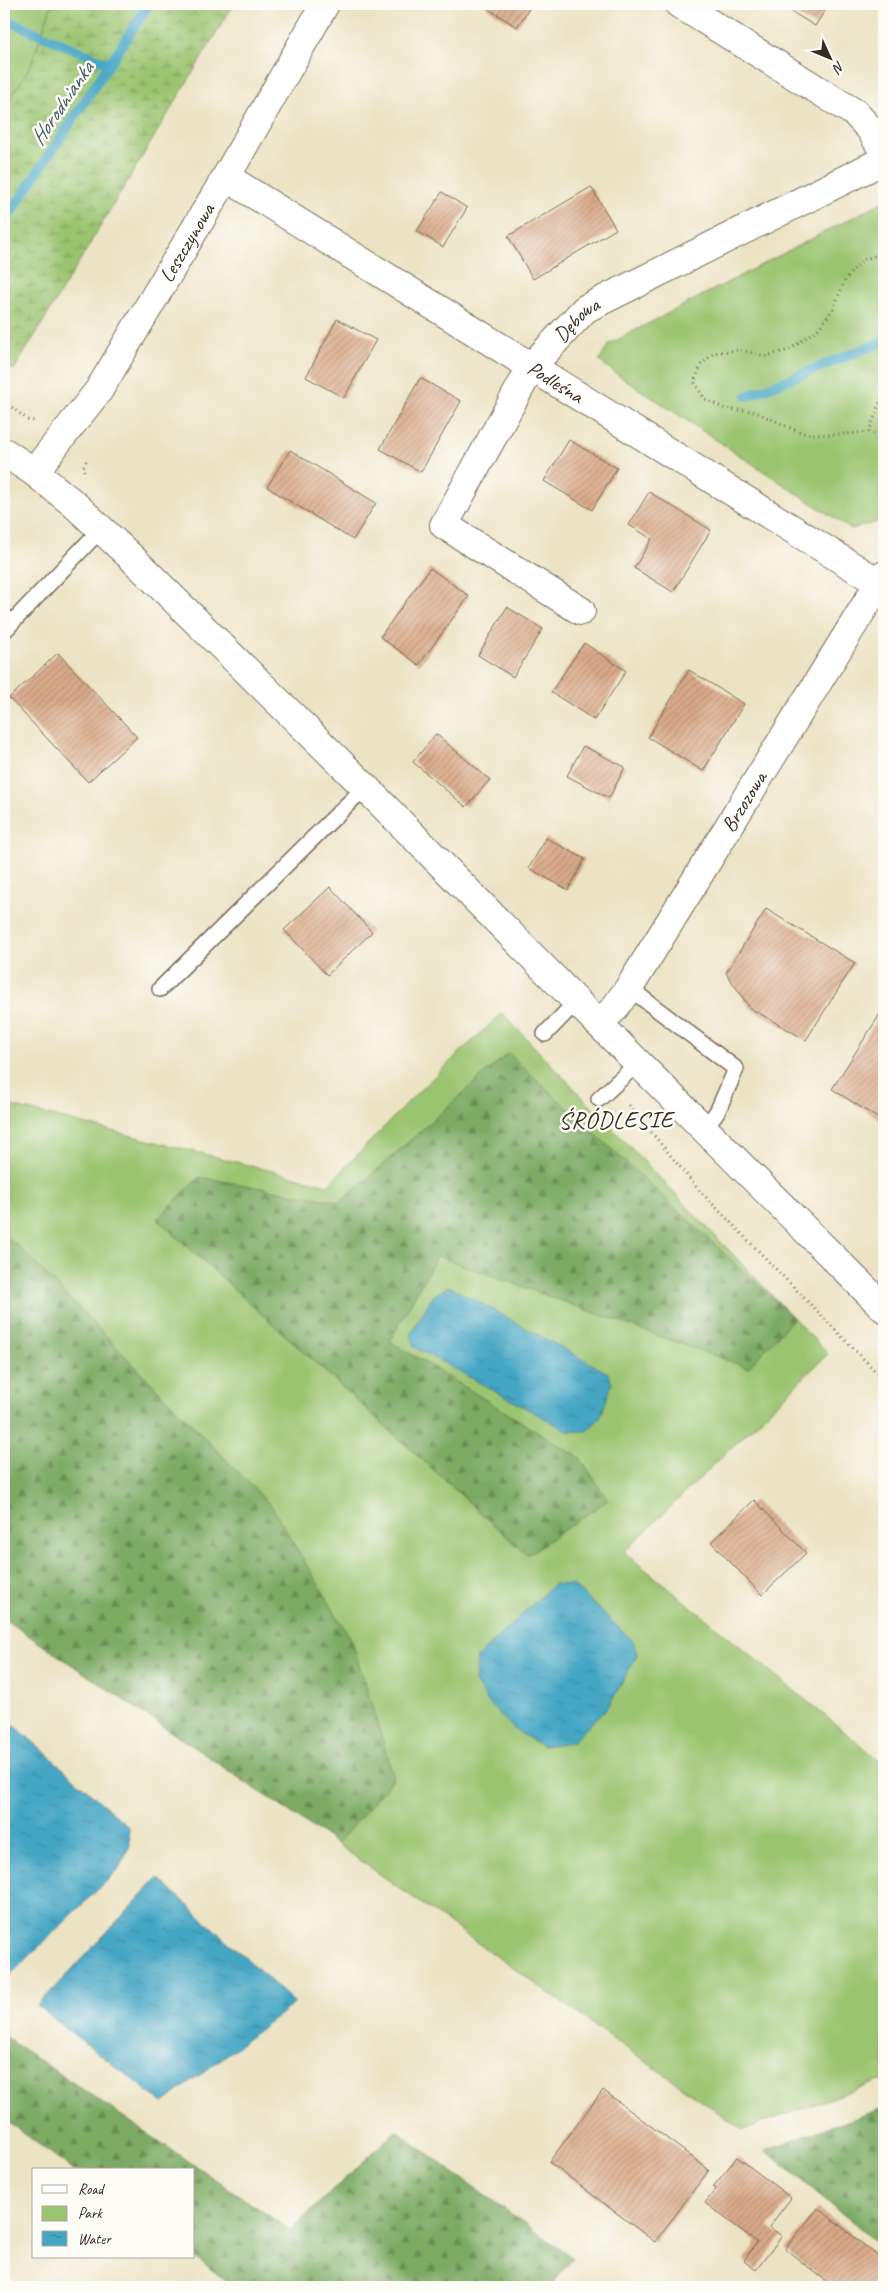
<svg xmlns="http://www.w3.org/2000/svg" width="888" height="2291" viewBox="0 0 888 2291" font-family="Caveat,sans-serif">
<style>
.green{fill:#9bc471;stroke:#6b7748}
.forest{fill:url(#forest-firs);stroke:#5c6a40}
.wetland{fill:url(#wetland-marsh);stroke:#6b7748}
.water{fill:url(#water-ripples);stroke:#406871}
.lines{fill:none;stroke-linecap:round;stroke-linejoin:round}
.stream{stroke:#45a6c4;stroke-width:10}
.building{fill:url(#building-hatch)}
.service-casing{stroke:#796b58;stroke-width:18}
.minor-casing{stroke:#796b58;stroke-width:30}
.tertiary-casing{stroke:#796b58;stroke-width:30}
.path{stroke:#796b58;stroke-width:3;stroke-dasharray:1 4;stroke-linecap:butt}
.service{stroke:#fff;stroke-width:15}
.minor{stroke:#fff;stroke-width:28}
.tertiary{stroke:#fff;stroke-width:28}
.labels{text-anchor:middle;stroke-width:5;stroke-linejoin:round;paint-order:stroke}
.street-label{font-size:21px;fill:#3b2a1e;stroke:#fdfcf7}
.water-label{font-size:22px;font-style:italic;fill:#3f5c60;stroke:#fdfcf7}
.quarter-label{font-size:24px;letter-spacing:1px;fill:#3b2a1e;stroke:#fdfcf7}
</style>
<defs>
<pattern id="forest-firs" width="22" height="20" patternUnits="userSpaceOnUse" patternTransform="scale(1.25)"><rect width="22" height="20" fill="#7caa63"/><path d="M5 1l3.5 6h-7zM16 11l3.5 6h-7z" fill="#678b51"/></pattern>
<pattern id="wetland-marsh" width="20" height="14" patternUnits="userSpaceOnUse" patternTransform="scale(1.25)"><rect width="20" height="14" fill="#9bc471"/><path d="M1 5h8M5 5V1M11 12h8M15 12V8" fill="none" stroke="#809f5c"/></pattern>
<pattern id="water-ripples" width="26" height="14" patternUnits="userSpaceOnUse" patternTransform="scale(1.25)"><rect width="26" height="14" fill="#45a6c4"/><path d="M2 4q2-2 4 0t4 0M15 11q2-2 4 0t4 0" fill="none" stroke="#3b879f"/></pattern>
<pattern id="building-hatch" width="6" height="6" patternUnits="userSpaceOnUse" patternTransform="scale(1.25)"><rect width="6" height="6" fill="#daaa8a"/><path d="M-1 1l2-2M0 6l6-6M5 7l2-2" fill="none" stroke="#b28b70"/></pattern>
</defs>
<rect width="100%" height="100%" fill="#fdfcf7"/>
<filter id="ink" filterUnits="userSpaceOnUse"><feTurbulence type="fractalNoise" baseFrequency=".02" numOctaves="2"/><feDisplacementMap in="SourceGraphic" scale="10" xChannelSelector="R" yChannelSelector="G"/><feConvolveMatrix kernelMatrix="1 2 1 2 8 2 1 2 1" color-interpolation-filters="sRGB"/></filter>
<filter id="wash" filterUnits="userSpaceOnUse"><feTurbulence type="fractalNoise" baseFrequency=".0096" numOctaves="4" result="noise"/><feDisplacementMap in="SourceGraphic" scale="20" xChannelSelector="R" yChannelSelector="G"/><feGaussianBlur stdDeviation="1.12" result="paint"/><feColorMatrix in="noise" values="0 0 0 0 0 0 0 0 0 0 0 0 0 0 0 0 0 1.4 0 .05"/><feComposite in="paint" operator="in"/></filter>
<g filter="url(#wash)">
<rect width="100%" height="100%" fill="#ece3c4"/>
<!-- green -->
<path class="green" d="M4 4H52L31 65 4 109Z
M884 201V513L878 522 851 529 618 375 599 361 609 344Z
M502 1013 828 1354 624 1552 884 1764V2079L743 2130 337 1844 393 1778 272 1507 17 1245 4 1236V1104L328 1185 419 1091Z"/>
<!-- forest -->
<path class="forest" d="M508 1053 794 1318 748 1368 437 1256 390 1341 580 1458 608 1500 527 1555 157 1219 199 1177 341 1202Z
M4 1236 17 1245 272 1507 352 1641 394 1778 337 1844 4 1619Z
M4 2036 290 2230 396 2131 573 2258 550 2287H235L194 2257V2170H74L4 2119Z
M884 2108V2248L765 2150Z"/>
<!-- wetland -->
<path class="wetland" d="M52 4H234L14 370 4 365V109L31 65Z"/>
<!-- water -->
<path class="water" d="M449 1286 608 1373 612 1384 600 1418 587 1431H568L414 1347 411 1333 433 1296Z
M554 1584 573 1585 633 1641 637 1655 609 1706 572 1742 543 1746 516 1731 489 1703 475 1682 477 1657Z
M4 1716 129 1827 130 1845 119 1869 4 1981Z
M158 1878 295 2003 163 2103 37 2006Z"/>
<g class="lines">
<!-- stream -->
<path class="stream" d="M4 19 109 64
M4 223 149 4
M747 396 884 341"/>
</g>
<g id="blocks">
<!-- building -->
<path class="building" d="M490 4H532L517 27 487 8Z
M779 4H829L815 26Z
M591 187 616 229 533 279 508 236Z
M442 192 467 208 443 247 417 231Z
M337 319 376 340 344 398 306 377Z
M420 378 461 401 421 472 380 449Z
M569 440 617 468 592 510 544 481Z
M290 450 376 503 353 540 267 487Z
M649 492 711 530 673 592 634 568 652 539 629 525Z
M430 568 469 596 419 665 380 637Z
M507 607 543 629 513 677 478 655Z
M584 643 626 671 594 720 551 692Z
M58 653 137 737 88 782 9 698Z
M689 670 744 704 703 771 648 737Z
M436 734 490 780 466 807 413 762Z
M583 746 625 767 609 798 567 776Z
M546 838 585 859 568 890 529 868Z
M330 887 372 932 327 975 284 930Z
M766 909 855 963 806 1040 750 1008 726 973Z
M884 1008V1122L832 1089Z
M754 1500 806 1553 762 1595 711 1542Z
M603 2090 709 2170 655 2242 549 2162Z
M737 2157 791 2198 769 2227 782 2236 756 2270 744 2261 757 2242 705 2203 716 2189 713 2187Z
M818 2208 884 2261V2287H834L785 2249Z"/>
</g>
</g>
<g filter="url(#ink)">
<use href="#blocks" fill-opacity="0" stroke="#796b58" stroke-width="1"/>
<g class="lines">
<defs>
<path id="service" d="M4 631 101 529
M629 988 736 1069 718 1110 705 1129
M160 989 365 787
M545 1034 576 1002
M599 1099 638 1063"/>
<g id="minor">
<path d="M679 4 855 113 870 129 884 152"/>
<path id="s1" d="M226 177 884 586"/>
<path id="s2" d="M34 472 99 390 226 177 325 4"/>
<path id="s3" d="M581 611 444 525 532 366 585 309 884 160"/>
<path id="s4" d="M598 1023 613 1010 629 988 884 575"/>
</g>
<path id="tertiary" d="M4 452 34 472 74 504 131 557 365 787 598 1023 884 1308"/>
</defs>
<!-- service casing -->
<use href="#service" class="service-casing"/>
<!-- minor casing -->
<use href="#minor" class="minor-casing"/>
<!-- tertiary casing -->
<use href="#tertiary" class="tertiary-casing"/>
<!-- path -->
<path class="path" d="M884 253 862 260 845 280 833 309 819 328 789 350 766 356 739 350 714 353 701 365 694 382 705 399 725 409 753 411 802 433 830 435 869 432 884 438
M4 401 28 420 35 421
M869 432 879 404 884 398
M84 471 83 467 88 458
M629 1105 698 1189 884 1380"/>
<!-- service -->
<use href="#service" class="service"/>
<!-- minor -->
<use href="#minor" class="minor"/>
<!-- tertiary -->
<use href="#tertiary" class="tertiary"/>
</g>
</g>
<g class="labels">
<!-- street labels -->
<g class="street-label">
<text dy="7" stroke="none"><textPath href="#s2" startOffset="276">Leszczynowa</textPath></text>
<text dy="7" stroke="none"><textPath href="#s3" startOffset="408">Dębowa</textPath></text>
<text dy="7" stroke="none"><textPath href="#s1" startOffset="388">Podleśna</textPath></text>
<text dy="7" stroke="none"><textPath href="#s4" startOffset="266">Brzozowa</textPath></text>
</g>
<!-- water labels -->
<g class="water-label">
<text transform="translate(61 103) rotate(-56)" y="8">Horodnianka</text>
</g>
<!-- quarter labels -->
<g class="quarter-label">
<text x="616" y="1128">ŚRÓDLESIE</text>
</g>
</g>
<!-- margin -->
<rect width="888" height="2291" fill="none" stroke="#fdfcf7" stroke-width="20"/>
<!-- legend -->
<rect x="32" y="2168" width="162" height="90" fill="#fdfcf7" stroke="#afa8a0"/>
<rect x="42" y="2185" width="25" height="8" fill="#ffffff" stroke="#afa8a0"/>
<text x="78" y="2194" font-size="15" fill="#3b2a1e">Road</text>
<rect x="42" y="2206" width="25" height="15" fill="#9bc471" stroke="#afa8a0"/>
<text x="78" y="2218" font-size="15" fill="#3b2a1e">Park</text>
<rect x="42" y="2231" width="25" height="15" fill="url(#water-ripples)" stroke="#afa8a0"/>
<text x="78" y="2244" font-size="15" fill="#3b2a1e">Water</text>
<!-- north arrow -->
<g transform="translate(830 58) rotate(134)" stroke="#fdfcf7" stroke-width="4" paint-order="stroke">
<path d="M0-4L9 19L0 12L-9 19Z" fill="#3b2a1e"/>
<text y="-8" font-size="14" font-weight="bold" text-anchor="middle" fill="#3b2a1e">N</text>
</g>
</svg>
